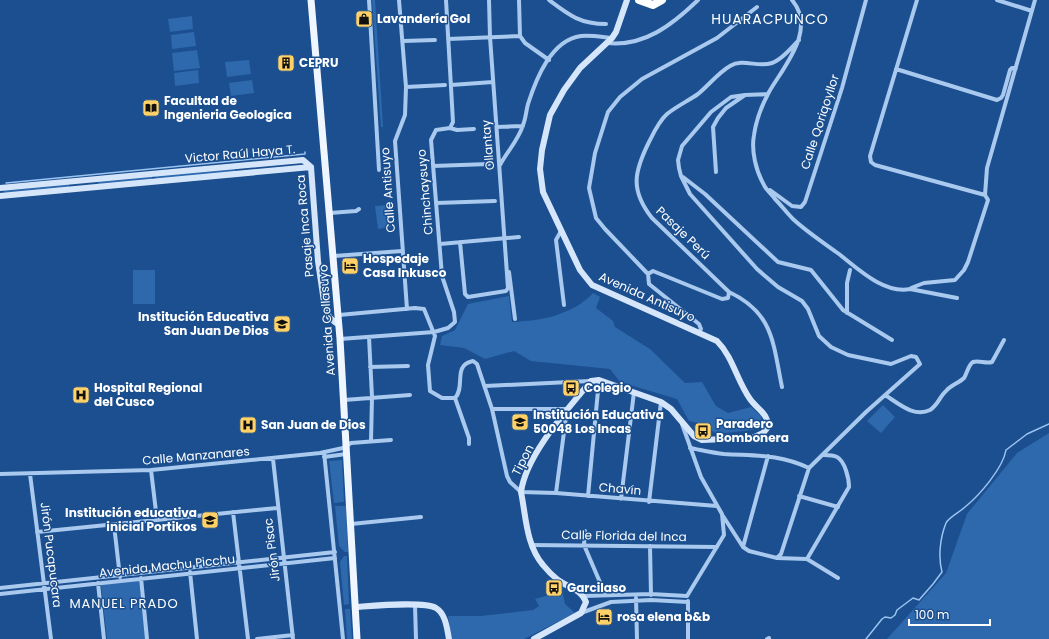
<svg xmlns="http://www.w3.org/2000/svg" width="1049" height="639" viewBox="0 0 1049 639" font-family="Poppins,sans-serif">
<style>
.green{fill:#2e69ad}
.lines{fill:none;stroke-linecap:round;stroke-linejoin:round}
.stream{stroke:#9cc4f0;stroke-width:1.5}
.street{stroke:#a9c9ee;stroke-width:4}
.secondary{stroke:#d6e6fa;stroke-width:6}
.primary{stroke:#f0f6ff;stroke-width:7}
.highway{stroke:#fff;stroke-width:8}
.labels{text-anchor:middle;stroke-width:3;stroke-linejoin:round;paint-order:stroke}
.poi-label{font-size:12px;font-weight:bold;fill:#fff;stroke:#1b4f8f;text-anchor:start}
.street-label{font-size:12px;fill:#fff;stroke:#1b4f8f}
.neighbourhood-label{font-size:13px;letter-spacing:1px;fill:#fff;stroke:#1b4f8f}
.quarter-label{font-size:14px;letter-spacing:1px;fill:#fff;stroke:#1b4f8f}
</style>
<rect width="100%" height="100%" fill="#1b4f8f"/>
<!-- green -->
<path class="green" d="M372 0H375L383 127H381Z
M192 16 193 29 170 32 168 19Z
M194 32 196 46 172 49 171 35Z
M197 50 200 68 174 71 172 53Z
M249 60 251 74 227 77 225 62Z
M198 70 199 83 175 86 174 73Z
M252 80 254 93 231 96 229 83Z
M235 168V172L156 180 155 176Z
M152 176V180L99 185 98 183 99 181Z
M69 184V188L4 194V190Z
M389 205 391 227 378 229 375 206Z
M133 270H155V304H133Z
M593 293 600 297 596 308 613 321 615 327 650 349 685 383 702 382 716 406 728 413 751 407 761 416 763 425 752 430 716 434 704 424 689 421 677 399 620 382 610 369 531 361 514 351 485 359 464 348 440 345 442 336 455 330 468 304 509 296 512 322C540 321 573 315 593 293Z
M883 405 895 417 881 433 867 421Z
M1049 433V639H887L946 573 967 514 1017 453Z
M342 460 344 502 334 503 329 461Z
M335 506H346L348 552H345L339 546Z
M344 556H347L349 604 344 605 340 562Z
M139 580 146 639H107L101 585Z
M556 593 563 594 565 604 575 613 524 639H452L448 616H481L533 610 539 606 535 599Z
M345 609H350L352 639H347Z"/>
<g class="lines">
<!-- stream -->
<path class="stream" d="M6 183 305 154V152
M866 639 882 619 885 617 891 618 895 615 897 610 913 598 919 600 933 584 942 572C938 557 940 538 946 523 949 517 960 512 965 507 979 496 1003 468 1006 450L1027 434 1049 424"/>
<!-- street -->
<path class="street" d="M369 0 379 170
M399 0 406 87 405 115 395 141 407 309
M519 0 520 36
M549 0C569 15 580 24 606 24
M792 0C817 30 784 66 769 92 762 105 756 121 754 135 751 151 756 171 764 185 766 190 772 194 775 199 781 205 787 213 793 219 807 232 824 243 839 254 858 269 884 294 910 289L957 298
M917 0 870 156 871 162 875 165 985 195
M997 0 1032 11
M448 39 520 36 525 43 549 60
M403 41 435 40
M607 43C644 47 672 25 698 0
M896 69 997 100 1001 98 1003 95 1010 70 1012 68H1016
M451 85 493 82
M406 87 445 85
M497 127 523 126
M450 128 457 130 474 129
M500 165C507 152 519 139 523 125 526 118 526 111 528 104 536 79 551 40 581 36 590 35 602 37 612 38
M433 166 489 164
M716 172 713 127 718 118 726 108 745 95 768 94
M683 177 705 194 778 262 811 270 843 310 892 340
M770 190 792 206 801 207 805 202 842 88 866 0
M436 203 495 201
M330 213 356 211 359 209
M561 231 556 240 564 305
M460 242 465 294 468 297 506 291 508 288 490 37 489 0
M440 244 519 237
M334 256 402 251
M509 272 515 319
M648 274 605 229 596 218 589 188 595 153 608 112 620 97 642 79 717 38 757 7
M911 288 924 283 955 280 964 270 968 262 988 200 985 195 987 168 1035 0
M729 292C774 313 773 344 782 387
M847 313V283L850 270
M339 315 415 308 424 309 435 336 428 365 430 391 442 398H455C466 387 452 365 473 361L477 364 492 409 507 476 510 482 521 492 556 493 717 506
M699 332 701 329 699 324 649 284 648 274 653 271 722 299 728 298 729 292 652 218C630 190 634 172 649 142 654 132 659 121 667 114 677 106 688 101 698 94 709 85 718 73 730 66 743 58 758 68 772 63 782 60 792 47 799 40
M369 337 372 397 371 441
M340 339 434 332 448 328 455 322 454 312 442 276 431 140 436 130 450 128 453 122 446 0
M370 367 408 366
M485 386 590 381
M885 395C898 403 914 418 930 410 938 405 940 396 946 391 951 385 959 383 964 378 967 374 968 365 973 362 979 360 986 364 992 362L1004 340
M455 398 469 438V444
M344 400 410 395
M492 409H567L556 493
M682 424 701 477 722 514 724 535 687 596
M690 448C701 450 713 453 724 454 756 456 779 454 809 468L866 412 920 364 916 357 911 356 891 364 848 355 831 347 819 336 808 309 802 301 778 287 757 269 690 194 681 176 679 168 678 160 682 146 711 112 731 97 745 95
M324 452 343 639
M324 457 346 454
M273 459 293 639
M151 470 157 520
M0 474 151 470 320 453 343 448 351 443 391 440
M30 474 51 639
M588 496 599 380
M799 496 838 507
M621 499 634 392
M649 502 661 402
M233 512 248 639
M723 516 743 547 749 551 777 558 781 554 809 468
M351 524 421 517
M114 525 120 577
M585 531 584 545 605 594
M37 532 277 508
M531 545 717 547
M650 546 651 595
M743 547 768 456
M777 558 807 559 838 578
M807 559 849 487C849 479 845 461 837 457 833 455 828 455 824 455
M190 572 197 639
M141 578 147 639
M98 583 104 639
M0 588 335 552
M0 594 335 558
M583 596 651 594 687 596
M636 598 637 639
M688 601V639
M415 605 416 639
M581 613 611 602 651 600 688 602
M257 639 293 635
M767 639 769 638"/>
<!-- secondary -->
<path class="secondary" d="M311 167 318 261 324 302 329 317 336 323H339
M0 188 303 160 311 167
M0 196 311 167
M355 607C371 606 424 601 436 608 446 614 447 629 449 639
M534 639 581 613 586 602C581 589 569 588 558 580 553 576 547 570 543 565 526 545 526 516 521 492 526 455 567 410 591 381L599 380 661 402 671 409 694 436 702 440 752 438 763 433 768 427C769 414 757 409 750 399 737 381 733 357 717 341L592 285 580 270 543 192 540 169 542 150 550 115 564 90 580 68 612 38 616 32 627 0"/>
<!-- primary -->
<path class="primary" d="M311 0 340 339 357 639"/>
<!-- highway -->
<path class="highway" d="M639 0 653 5 662 0"/>
</g>
<!-- icons -->
<defs>
<symbol id="shop-square" viewBox="-11 -11 22 22"><rect x="-9" y="-9" width="18" height="18" rx="4" fill="#ffd166" stroke="#1b4f8f"/><path d="M-5-2.5h2.3a2.7 3.5 0 0 1 5.4 0H5L5.5 6h-11ZM-1.5-2.5h3a1.5 2.3 0 0 0-3 0Z" fill="#111"/></symbol>
<symbol id="building-square" viewBox="-11 -11 22 22"><rect x="-9" y="-9" width="18" height="18" rx="4" fill="#ffd166" stroke="#1b4f8f"/><path d="M-4-6H4V6H1V3H-1V6H-4ZM-2.5-4.3h1.7v1.8h-1.7ZM.8-4.3h1.7v1.8H.8ZM-2.5-1h1.7V.8h-1.7ZM.8-1h1.7V.8H.8Z" fill="#111"/></symbol>
<symbol id="library-square" viewBox="-11 -11 22 22"><rect x="-9" y="-9" width="18" height="18" rx="4" fill="#ffd166" stroke="#1b4f8f"/><path d="M-6-4Q-3-5.5-.7-3.5V5Q-3 3-6 4ZM6-4Q3-5.5 .7-3.5V5Q3 3 6 4Z" fill="#111"/></symbol>
<symbol id="hotel-square" viewBox="-11 -11 22 22"><rect x="-9" y="-9" width="18" height="18" rx="4" fill="#ffd166" stroke="#1b4f8f"/><path d="M-6-4.5h1.5V1H6V5H4.5V3h-9V5H-6ZM-4 0a1.8 1.8 0 1 1 3.6 0ZM.5 0V-2.5h3Q6-2.5 6 0Z" fill="#111"/></symbol>
<symbol id="school-square" viewBox="-11 -11 22 22"><rect x="-9" y="-9" width="18" height="18" rx="4" fill="#ffd166" stroke="#1b4f8f"/><path d="M0-5L7-2L0 1L-7-2ZM-4 1L0 2.5L4 1V4Q0 6-4 4Z" fill="#111"/></symbol>
<symbol id="bus-square" viewBox="-11 -11 22 22"><rect x="-9" y="-9" width="18" height="18" rx="4" fill="#ffd166" stroke="#1b4f8f"/><path d="M-5-6H5V4H4V6H2V4H-2V6H-4V4H-5ZM-3.5-4V0h7V-4ZM-3.5 1.2v1.5H-2V1.2ZM2 1.2v1.5H3.5V1.2Z" fill="#111"/></symbol>
<symbol id="hospital-square" viewBox="-11 -11 22 22"><rect x="-9" y="-9" width="18" height="18" rx="4" fill="#ffd166" stroke="#1b4f8f"/><path d="M-5-5h3v3.5h4V-5h3V5h-3V1.5h-4V5h-3Z" fill="#111"/></symbol>
</defs>
<g fill-rule="evenodd">
<use href="#shop-square" x="354" y="9" width="20" height="20"/>
<use href="#building-square" x="276" y="53" width="20" height="20"/>
<use href="#library-square" x="141" y="98" width="20" height="20"/>
<use href="#hotel-square" x="340" y="256" width="20" height="20"/>
<use href="#school-square" x="272" y="314" width="20" height="20"/>
<use href="#bus-square" x="561" y="378" width="20" height="20"/>
<use href="#hospital-square" x="71" y="385" width="20" height="20"/>
<use href="#school-square" x="510" y="412" width="20" height="20"/>
<use href="#hospital-square" x="238" y="415" width="20" height="20"/>
<use href="#bus-square" x="693" y="421" width="20" height="20"/>
<use href="#school-square" x="200" y="510" width="20" height="20"/>
<use href="#bus-square" x="544" y="578" width="20" height="20"/>
<use href="#hotel-square" x="594" y="607" width="20" height="20"/>
</g>
<g class="labels">
<!-- poi labels -->
<g class="poi-label">
<text x="377" y="23">Lavandería Gol</text>
<text x="299" y="67">CEPRU</text>
<text x="164" y="105">Facultad de<tspan x="164" dy="14">Ingenieria Geologica</tspan></text>
<text x="363" y="263">Hospedaje<tspan x="363" dy="14">Casa Inkusco</tspan></text>
<text x="269" y="321" text-anchor="end">Institución Educativa<tspan x="269" dy="14">San Juan De Dios</tspan></text>
<text x="94" y="392">Hospital Regional<tspan x="94" dy="14">del Cusco</tspan></text>
<text x="584" y="392">Colegio</text>
<text x="533" y="419">Institución Educativa<tspan x="533" dy="14">50048 Los Incas</tspan></text>
<text x="716" y="428">Paradero<tspan x="716" dy="14">Bombonera</tspan></text>
<text x="261" y="429">San Juan de Dios</text>
<text x="197" y="517" text-anchor="end">Institución educativa<tspan x="197" dy="14">inicial Portikos</tspan></text>
<text x="567" y="592">Garcilaso</text>
<text x="617" y="621">rosa elena b&amp;b</text>
</g>
<!-- street labels -->
<g class="street-label">
<text transform="translate(820 122) rotate(-72)" y="4">Calle Qoriqoyllor</text>
<text transform="translate(488 145) rotate(-95)" y="4">Ollantay</text>
<text transform="translate(240 154) rotate(-5)" y="4">Victor Raúl Haya T.</text>
<text transform="translate(388 190) rotate(-94)" y="4">Calle Antisuyo</text>
<text transform="translate(425 192) rotate(-95)" y="4">Chinchaysuyo</text>
<text transform="translate(305 226) rotate(-95)" y="4">Pasaje Inca Roca</text>
<text transform="translate(683 233) rotate(44)" y="4">Pasaje Perú</text>
<text transform="translate(647 297) rotate(24)" y="4">Avenida Antisuyo</text>
<text transform="translate(327 320) rotate(-94)" y="4">Avenida Collasuyo</text>
<text transform="translate(196 456) rotate(-5)" y="4">Calle Manzanares</text>
<text transform="translate(523 460) rotate(-63)" y="4">Tipon</text>
<text transform="translate(620 489) rotate(5)" y="4">Chavín</text>
<text transform="translate(624 536) rotate(1)" y="4">Calle Florida del Inca</text>
<text transform="translate(272 550) rotate(-97)" y="4">Jirón Pisac</text>
<text transform="translate(51 555) rotate(83)" y="4">Jirón Pucapucara</text>
<text transform="translate(167 566) rotate(-6)" y="4">Avenida Machu Picchu</text>
</g>
<!-- neighbourhood labels -->
<g class="neighbourhood-label">
<text x="124" y="608">MANUEL PRADO</text>
</g>
<!-- quarter labels -->
<g class="quarter-label">
<text x="770" y="24">HUARACPUNCO</text>
</g>
</g>
<!-- scale -->
<path d="M909 619v6h81v-6" fill="none" stroke="#ffffff" stroke-width="2"/>
<text x="915" y="619" font-size="12" fill="#ffffff" stroke="#1b4f8f" stroke-width="3" paint-order="stroke">100 m</text>
</svg>
